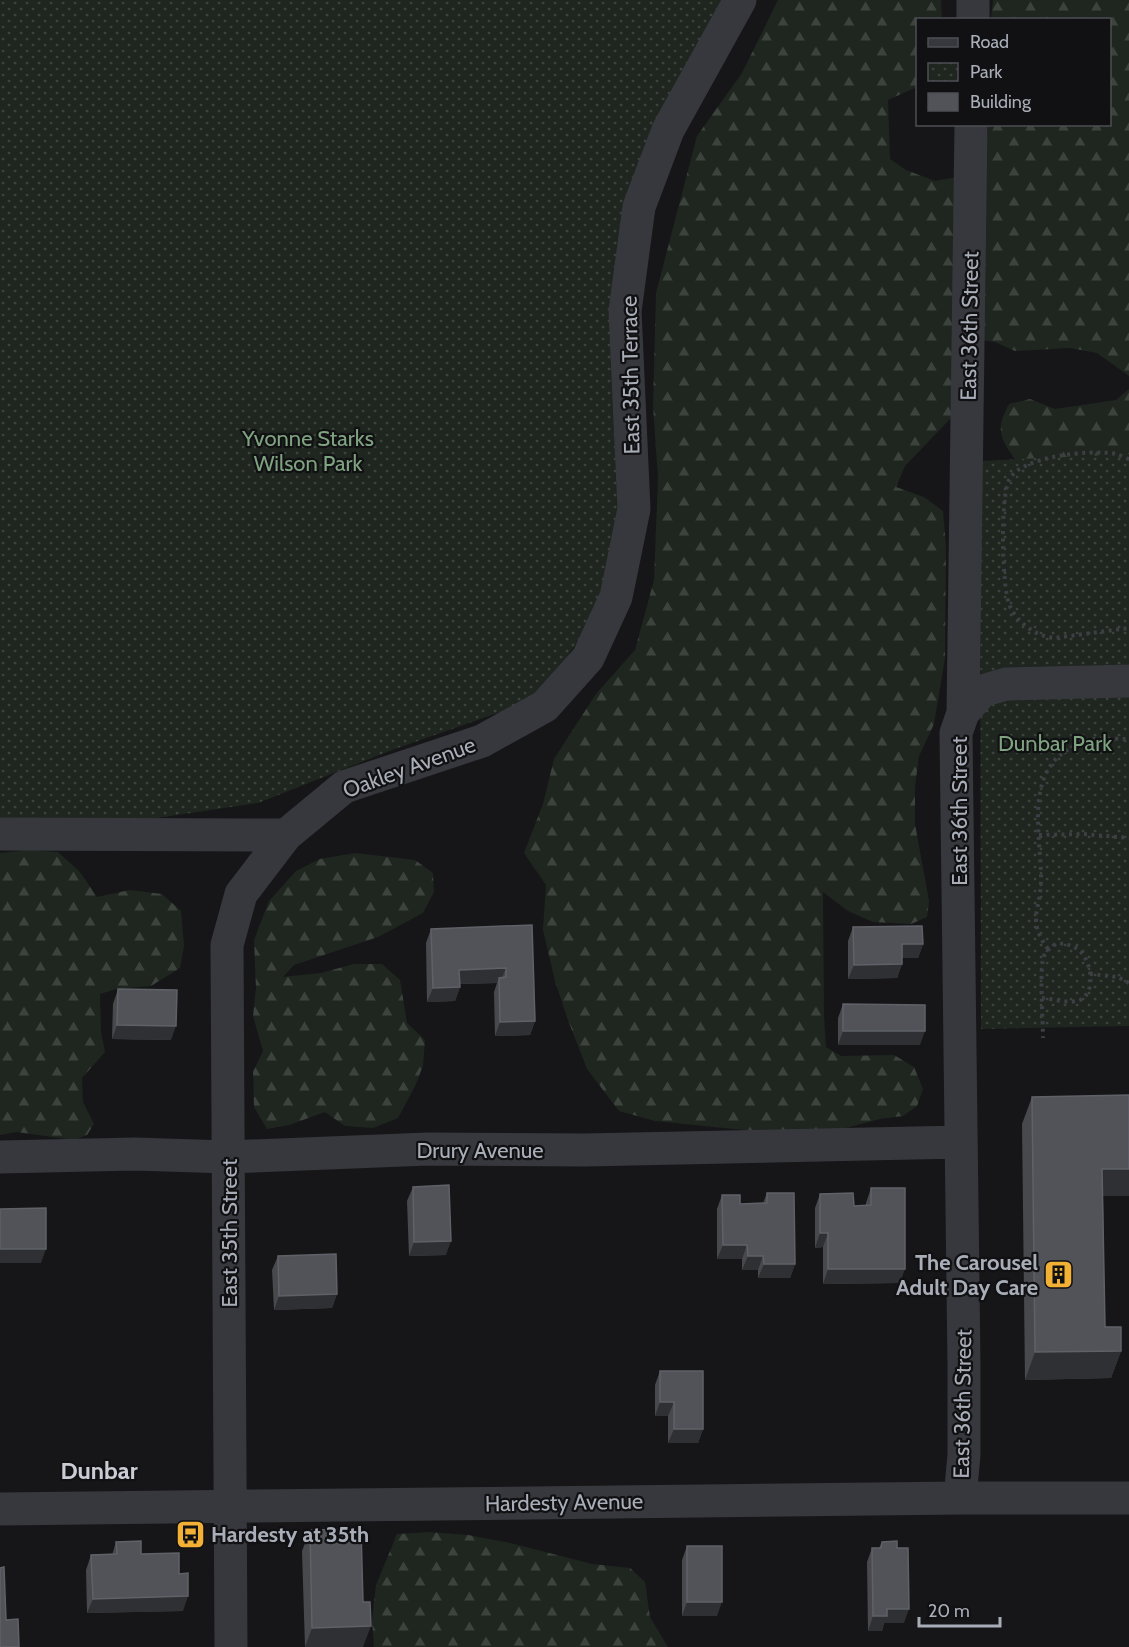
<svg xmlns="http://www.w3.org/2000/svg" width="1129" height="1647" viewBox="0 0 1129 1647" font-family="Cabin,sans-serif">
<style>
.forest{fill:url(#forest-firs)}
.park{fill:url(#park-dots)}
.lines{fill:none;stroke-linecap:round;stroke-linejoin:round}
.path{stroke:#3d3f44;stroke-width:4;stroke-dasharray:3 4.5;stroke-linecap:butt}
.minor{stroke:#37383d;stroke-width:33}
.wall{fill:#47494d}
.shaded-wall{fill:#2f3033}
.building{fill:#525359;stroke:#5f6168;stroke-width:1.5}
.labels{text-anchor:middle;stroke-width:4.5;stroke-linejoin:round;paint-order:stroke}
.street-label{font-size:22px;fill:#a8adb8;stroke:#111113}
.park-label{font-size:22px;fill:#7fa381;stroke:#111113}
.poi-label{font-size:22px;font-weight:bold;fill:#a8adb8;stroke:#111113;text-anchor:end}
.neighbourhood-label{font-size:24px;font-weight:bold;fill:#c9ccd4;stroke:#111113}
</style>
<defs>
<pattern id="forest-firs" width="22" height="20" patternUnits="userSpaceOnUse" patternTransform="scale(1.5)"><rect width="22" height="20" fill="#1e261f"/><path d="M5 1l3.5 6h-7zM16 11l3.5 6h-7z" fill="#3c433d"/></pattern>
<pattern id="park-dots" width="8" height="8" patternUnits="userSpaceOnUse" patternTransform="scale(1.5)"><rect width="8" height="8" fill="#1e261f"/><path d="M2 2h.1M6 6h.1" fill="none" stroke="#3c433d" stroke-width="1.8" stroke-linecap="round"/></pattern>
</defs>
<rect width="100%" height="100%" fill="#161618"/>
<!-- forest -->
<path class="forest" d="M778 0H941L942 19 918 20 917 87 888 100 890 159 906 170 935 181 985 172 988 125 1110 124V20L991 19 993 0H1129V376L1097 353 1070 348 1015 351 995 342 954 336 951 418 905 466 896 487 924 497 943 511 946 547 945 658 934 724 919 756 915 786V824L929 901 927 917 911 924 873 922 848 911 823 892 824 1016 826 1047 841 1056 894 1055 914 1067 923 1089 917 1106 903 1116 880 1119 830 1132H764L655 1121 619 1111 587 1069 568 1020 555 981 543 930 546 885 524 853 543 804 554 759 596 694 635 650 654 580 658 478 653 406 656 293 697 136 742 73Z
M1129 389V460L1016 461C1000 438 995 430 1009 404L1030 399 1055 409 1116 400Z
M29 850 58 852 80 872 97 897 130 890 162 894 181 911 184 946 180 968 151 986 116 989 100 994 101 1032 105 1052 82 1078 83 1102 94 1124 87 1135 74 1140 17 1132 0 1135V853Z
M355 853 415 860 433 873 434 892 423 913 378 937 294 965 283 977 321 973 354 964H382L400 980 407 1023 425 1040 423 1066 415 1086 398 1118 373 1128 345 1126 325 1112 289 1125 267 1129 254 1107 253 1072 263 1051 253 1016 256 988 254 940 269 901 296 871 320 859Z
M429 1532 468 1535 510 1543 592 1564 630 1568 645 1582 650 1617 668 1647H374L372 1621 376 1585 397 1534Z"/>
<!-- park -->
<path class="park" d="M0 0H724L645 149 620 518 606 580 585 631 547 685 509 709 392 750 258 803 157 818 0 820Z
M1129 454V1026L981 1029 980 461Z"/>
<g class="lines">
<!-- path -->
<path class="path" d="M1129 459C1125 458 1120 455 1116 454 1093 449 1020 456 1009 480 1000 500 1002 584 1009 604 1016 622 1035 636 1054 638L1129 628
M1039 835 1083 834 1129 838
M1048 949C1026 919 1041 911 1041 879 1041 837 1025 776 1067 750 1074 745 1082 740 1092 739 1104 738 1117 739 1129 739
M1090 974 1118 977 1129 983
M1042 998C1053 999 1070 1004 1080 1000 1097 992 1091 960 1079 950 1072 945 1066 944 1057 943 1052 947 1047 949 1044 956 1039 966 1043 1023 1043 1038"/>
<!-- minor -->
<path class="minor" d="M973 20V0
M963 713 982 691 1006 684 1129 681
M0 834 286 835
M0 1157 135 1154 228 1157 428 1149 585 1150 961 1142
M960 1498 964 1455V1365L956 733 963 713 971 124
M0 1509 960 1498H1129
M231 1647 227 945 241 894 286 835 344 787 482 741 545 706 588 658 616 597 634 509 625 311 639 207 668 130 740 0"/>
</g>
<!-- wall -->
<path class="wall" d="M532 925 535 1021 530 1035 495 1036 494 992 497 983 460 984V987L455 1001 427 1002 426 943 431 929Z
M853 927 923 944 918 958H902V964L897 978 848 979V941Z
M118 989 171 1040 112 1039 113 1004Z
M843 1004 920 1045H838V1018Z
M1032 1097 1129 1196H1103L1105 1327 1121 1351 1111 1378 1025 1380 1022 1124Z
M413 1187 446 1255 409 1256 407 1201Z
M871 1188 900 1283 823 1284V1247L815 1248V1208L820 1194 854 1206 866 1205V1203Z
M767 1193 795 1264 790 1278H758V1270H742V1259H717V1209L722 1195 740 1204 763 1203Z
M278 1256 337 1294 332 1308 274 1310 272 1270Z
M660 1371 703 1429 698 1443H668V1416H655V1385Z
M310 1530 363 1647H305L302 1551Z
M116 1542 179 1574 183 1611 87 1613 86 1570 91 1555H112Z
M882 1542 897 1548 904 1623H884L882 1631H868L867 1562 872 1548H879Z
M687 1546 717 1616H682V1560Z"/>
<!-- shaded-wall -->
<path class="shaded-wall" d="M902 944H923L918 958H897Z
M902 964 897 978 848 979 854 965Z
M506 968 500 983 499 978 497 983 454 984 459 970Z
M460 987 455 1001 427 1002 433 988Z
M535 1021 530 1035 495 1036 500 1022Z
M117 1025 176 1026 171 1040 112 1039Z
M843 1031H925L920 1045H838Z
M1102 1169H1129V1196H1092Z
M820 1233H828L823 1247 815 1248Z
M451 1241 446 1255 409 1256 414 1242Z
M723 1245H747L742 1259H717Z
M0 1249H46L41 1263H0Z
M748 1256H763L758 1270H742Z
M764 1264H795L790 1278H758Z
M828 1269H905L900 1283 823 1284Z
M337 1294 332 1308 274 1310 279 1296Z
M1121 1351 1111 1378 1025 1380 1035 1352Z
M660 1402H674L668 1416H655Z
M674 1429H703L698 1443H668Z
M188 1596 183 1611 87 1613 93 1599Z
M687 1602H722L717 1616H682Z
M887 1609H909L904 1623H884L882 1631H868L873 1616Z
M371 1626 363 1647H305L312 1628Z"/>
<!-- building -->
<path class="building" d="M532 925 535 1021 500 1022 499 978 506 977V968L459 970 460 987 433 988 431 929Z
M922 926 923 944H902V964L854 965 853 927Z
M118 989 177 990 176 1026 117 1025Z
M843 1004 925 1005V1031H843Z
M1129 1095V1169H1102L1105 1327H1121V1351L1035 1352 1032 1097Z
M449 1185 451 1241 414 1242 413 1187Z
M871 1188H905V1269H828V1233H820V1194L853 1193 854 1206 871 1205Z
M767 1193H794L795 1264H764L763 1256H748L747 1245H723L722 1195H740V1204L767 1203Z
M46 1208V1249H0V1209Z
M336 1254 337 1294 279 1296 278 1256Z
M660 1371H703V1429H674V1402H660Z
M361 1529 363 1602H370L371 1626 312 1628 310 1530Z
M141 1541V1554L179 1553V1574L188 1573V1596L93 1599 91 1555 117 1554 116 1542Z
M897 1541V1548H908L909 1609H887V1616H873L872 1548H881L882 1542Z
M687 1546H722V1602H687Z
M4 1567 6 1620 18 1619 19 1647H0V1568Z"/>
<!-- icons -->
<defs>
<symbol id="building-square" viewBox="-11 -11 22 22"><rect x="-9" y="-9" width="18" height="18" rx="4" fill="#f2b134" stroke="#111113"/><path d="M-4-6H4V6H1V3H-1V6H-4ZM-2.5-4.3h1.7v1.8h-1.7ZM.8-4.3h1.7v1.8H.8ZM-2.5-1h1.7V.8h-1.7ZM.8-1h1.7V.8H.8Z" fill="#111"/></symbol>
<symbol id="bus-square" viewBox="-11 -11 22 22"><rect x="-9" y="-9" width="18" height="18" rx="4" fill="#f2b134" stroke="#111113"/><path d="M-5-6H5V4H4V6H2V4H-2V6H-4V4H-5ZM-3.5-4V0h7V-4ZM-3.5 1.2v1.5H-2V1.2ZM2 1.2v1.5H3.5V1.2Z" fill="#111"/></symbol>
</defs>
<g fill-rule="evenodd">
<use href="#building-square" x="1042" y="1258" width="33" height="33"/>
<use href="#bus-square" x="174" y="1518" width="33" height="33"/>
</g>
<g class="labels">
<!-- street labels -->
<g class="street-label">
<text transform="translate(969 326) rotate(-89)" y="8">East 36th Street</text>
<text transform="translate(630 375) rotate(-91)" y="8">East 35th Terrace</text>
<text transform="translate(409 767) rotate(-20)" y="8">Oakley Avenue</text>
<text transform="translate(959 811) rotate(-90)" y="8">East 36th Street</text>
<text x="480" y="1158">Drury Avenue</text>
<text transform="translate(229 1233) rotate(-90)" y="8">East 35th Street</text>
<text transform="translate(962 1404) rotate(-89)" y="8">East 36th Street</text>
<text transform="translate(564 1502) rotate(-1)" y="8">Hardesty Avenue</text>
</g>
<!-- park labels -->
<g class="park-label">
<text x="308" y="446">Yvonne Starks<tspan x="308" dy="25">Wilson Park</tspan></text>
<text x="1055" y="751">Dunbar Park</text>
</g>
<!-- poi labels -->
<g class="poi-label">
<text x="1038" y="1270">The Carousel<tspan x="1038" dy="25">Adult Day Care</tspan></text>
<text x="211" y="1542" text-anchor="start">Hardesty at 35th</text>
</g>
<!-- neighbourhood labels -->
<g class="neighbourhood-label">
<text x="99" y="1479">Dunbar</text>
</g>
</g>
<!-- legend -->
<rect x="916" y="18" width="195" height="108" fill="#111113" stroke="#4d4f55" stroke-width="1.5"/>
<rect x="928" y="38" width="30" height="9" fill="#37383d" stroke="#4d4f55" stroke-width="1.5"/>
<text x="970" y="48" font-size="18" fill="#a8adb8">Road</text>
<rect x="928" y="63" width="30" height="18" fill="url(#park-dots)" stroke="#4d4f55" stroke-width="1.5"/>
<text x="970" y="78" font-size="18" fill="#a8adb8">Park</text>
<rect x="928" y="93" width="30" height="18" fill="#525359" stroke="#4d4f55" stroke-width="1.5"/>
<text x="970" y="108" font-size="18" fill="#a8adb8">Building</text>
<!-- scale -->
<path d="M919 1617v9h81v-9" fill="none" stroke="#a8adb8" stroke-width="3"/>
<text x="928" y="1617" font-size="18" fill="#a8adb8" stroke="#111113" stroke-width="4.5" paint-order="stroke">20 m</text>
</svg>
